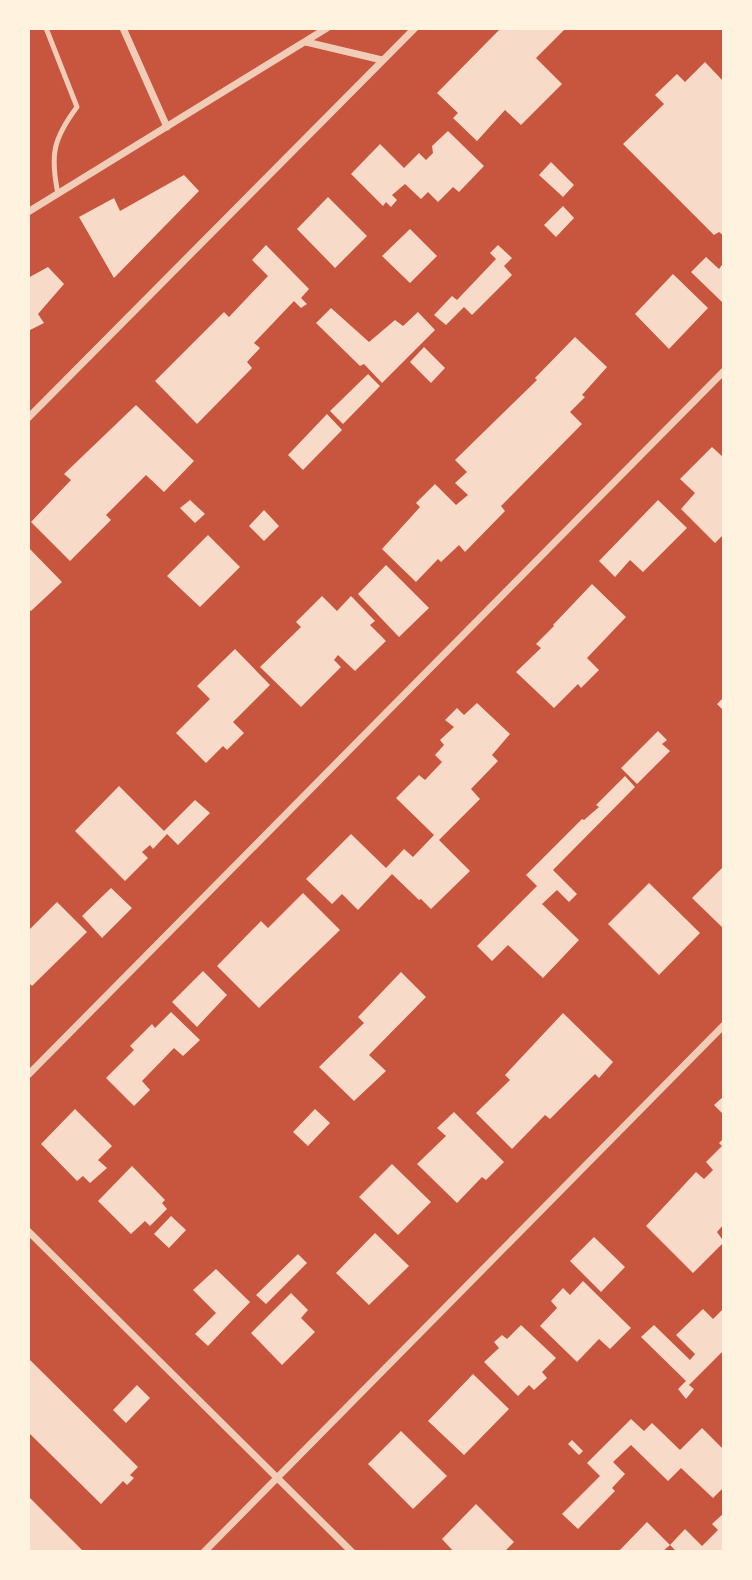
<svg xmlns="http://www.w3.org/2000/svg" width="752" height="1580" viewBox="0 0 752 1580" font-family="'Varela Round',sans-serif">
<style>
.building{fill:#f7dbc8}
.lines{fill:none;stroke-linecap:round;stroke-linejoin:round}
.service{stroke:#f1ccb7;stroke-width:5}
.minor{stroke:#f1ccb7;stroke-width:7}
</style>
<rect width="100%" height="100%" fill="#c8553d"/>
<!-- building -->
<path class="building" d="M501 28H566L536 58 562 84 521 125 505 110 477 141 453 118 458 113 437 93Z
M705 62 724 82V236L719 232 714 235 623 144 664 104 655 95 677 74 685 82Z
M448 131 484 166 459 192 453 187 438 202 428 192 421 199 405 184 392 195 397 200 391 207 386 202 383 206 351 174 380 144 404 168 419 153 426 160 433 153 432 146Z
M551 162 574 185 563 197 539 175Z
M184 175 199 191 114 278 79 217 114 198 120 211Z
M328 197 367 236 335 268 297 229Z
M563 206 574 218 556 237 544 225Z
M410 229 437 256 410 283 382 256Z
M266 245 309 289 301 298 307 304 301 308 294 301 254 343 260 348 247 362 252 368 197 424 155 381 224 312 229 317 268 276 252 260Z
M498 245 512 258 504 266 512 275 472 315 464 307 446 325 434 315 452 296 457 300 496 259 490 253Z
M706 257 719 269 724 262V304L691 272Z
M48 267 64 284 38 314 44 323 28 331V278Z
M673 274 708 308 669 349 635 314Z
M331 308 369 342 395 320 403 326 418 312 435 330 382 383 364 364 360 366 316 323Z
M575 337 607 367 582 395 585 397 570 412 582 424 501 506 505 511 465 552 459 545 441 562 438 559 416 582 382 549 420 507 416 503 435 484 456 505 468 495 455 483 467 472 455 460 537 380 535 378Z
M424 347 445 368 431 383 410 362Z
M368 374 380 386 343 424 330 411Z
M136 405 194 461 164 492 146 475 106 515 111 520 70 561 31 522 71 480 64 474Z
M327 414 342 430 303 470 288 455Z
M712 447 724 458V534L715 543 681 509 695 493 680 479Z
M190 500 205 514 195 523 180 508Z
M658 500 687 528 643 572 630 560 615 577 599 561Z
M264 510 279 526 264 541 249 526Z
M208 535 240 567 200 607 167 576Z
M28 547 62 582 31 611 28 608Z
M386 565 429 608 399 637 358 594Z
M592 584 626 617 587 658 599 670 581 688 578 684 554 708 516 672 541 648 536 644 554 626 553 625Z
M322 596 337 611 351 596 375 621 370 625 386 641 355 671 338 655 334 660 341 667 301 707 260 667 301 627 296 622Z
M235 649 270 685 233 722 244 733 227 750 223 746 206 763 176 733 210 699 197 686Z
M724 697V711L717 704Z
M477 703 510 734 492 755 498 761 471 789 480 799 439 840 470 871 431 909 421 899 419 900 392 874 358 910 342 894 332 904 306 879 351 834 386 868 404 849 413 857 434 835 396 798 419 775 425 780 442 762 435 755 444 745 440 740 454 727 445 720 457 708 464 715Z
M658 731 667 740 662 744 670 751 637 784 621 768Z
M625 776 635 787 553 870 577 894 569 902 557 890 542 904 579 940 543 978 508 945 492 961 477 946 537 886 526 875 582 819 584 820 599 807 596 805Z
M119 786 164 831 195 800 210 813 178 845 167 834 153 849 150 845 142 852 148 858 125 881 75 831Z
M724 866V929L692 898Z
M649 883 700 933 659 975 608 924Z
M111 888 132 908 102 938 82 916Z
M303 893 340 930 259 1008 217 966 261 921 268 928Z
M57 902 87 932 32 986 28 982V931Z
M203 971 227 995 197 1027 172 1002Z
M401 972 426 997 369 1055 386 1071 354 1101 319 1067 364 1023 358 1017Z
M171 1012 200 1040 183 1056 174 1048 142 1081 150 1090 134 1106 106 1078 134 1050 130 1046 152 1024 155 1028Z
M563 1013 613 1062 599 1078 595 1074 550 1119 545 1115 512 1149 476 1113 510 1080 505 1075Z
M724 1096V1115L714 1105Z
M75 1109 112 1146 98 1160 107 1168 90 1183 83 1176 77 1181 41 1144Z
M315 1109 330 1123 308 1146 293 1132Z
M454 1112 504 1162 486 1180 482 1177 457 1203 417 1164 446 1136 437 1128Z
M724 1138V1224L717 1232 724 1242 693 1273 646 1226 696 1172 704 1179 713 1170 706 1162 722 1146 719 1143Z
M392 1164 431 1202 398 1235 359 1197Z
M132 1166 165 1200 162 1203 167 1209 150 1226 145 1221 131 1234 98 1201Z
M171 1216 186 1230 169 1248 154 1234Z
M375 1233 409 1266 369 1305 336 1273Z
M594 1237 625 1267 601 1292 570 1261Z
M298 1254 307 1263 266 1304 256 1295Z
M216 1269 250 1302 208 1346 195 1334 216 1313 193 1290Z
M583 1281 631 1328 610 1349 599 1339 577 1362 540 1326 557 1308 551 1301 563 1288 570 1295Z
M291 1293 308 1310 301 1318 315 1332 282 1365 251 1333Z
M724 1308V1350L689 1385 694 1389 686 1399 678 1389 686 1381 641 1337 654 1325 690 1360 695 1354 676 1335 703 1309 713 1319Z
M521 1325 556 1358 542 1372 547 1378 534 1390 529 1385 518 1396 484 1362 499 1348 494 1342 502 1335 507 1339Z
M28 1358 138 1467 130 1475 134 1478 127 1485 123 1481 101 1504 28 1432Z
M473 1374 509 1409 464 1455 428 1421Z
M137 1385 150 1398 126 1423 113 1410Z
M631 1419 644 1431 652 1423 680 1450 702 1428 724 1450V1487L713 1498 681 1468 668 1481 631 1445 613 1462 625 1474 612 1488 615 1491 578 1529 562 1514 600 1476 587 1463Z
M401 1431 447 1476 413 1509 368 1464Z
M572 1440 583 1451 579 1455 568 1444Z
M28 1496 84 1552H28Z
M476 1504 514 1542 504 1552H454L442 1539Z
M724 1513V1552H677L670 1545 685 1529 702 1546 718 1530 712 1524Z
M647 1522 670 1545 662 1552H618Z"/>
<g class="lines">
<!-- service -->
<path class="service" d="M46 28 77 107C53 139 50 155 58 194"/>
<!-- minor -->
<path class="minor" d="M123 28 167 127
M306 42 382 60
M28 212 327 28
M28 418 415 28
M28 1075 724 371
M28 1231 352 1552
M204 1552 724 1025"/>
</g>
<!-- border -->
<rect width="752" height="1580" fill="none" stroke="#fff3e0" stroke-width="60"/>
</svg>
